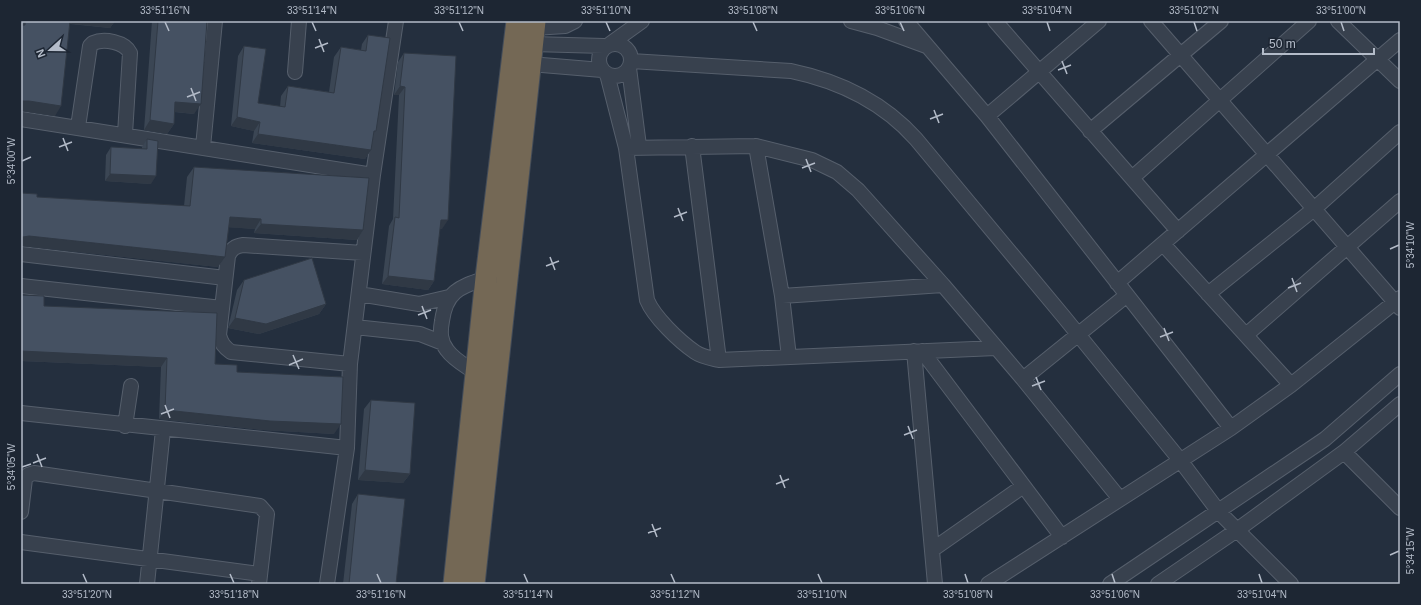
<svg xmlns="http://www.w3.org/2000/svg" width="1421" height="605" viewBox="0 0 1421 605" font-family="Arial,sans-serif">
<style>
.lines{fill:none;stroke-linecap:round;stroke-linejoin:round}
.minor-casing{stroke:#565f6c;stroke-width:16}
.highway-casing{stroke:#434c59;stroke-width:23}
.minor{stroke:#38414e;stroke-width:14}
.highway{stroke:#746855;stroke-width:21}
.wall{fill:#3b4654}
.shaded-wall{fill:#303945}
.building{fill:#455162;stroke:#303945}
.ticks{fill:none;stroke:#b4bcc9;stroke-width:1.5}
.neatline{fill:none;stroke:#b4bcc9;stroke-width:1.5}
.ticks-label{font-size:10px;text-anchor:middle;fill:#b4bcc9}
</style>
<rect width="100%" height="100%" fill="#242f3e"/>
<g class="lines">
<defs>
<path id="minor" d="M851 21 877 28 926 46
M906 21 987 116 1231 428
M995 21 1178 231
M1151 21 1400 308
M1338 21 1400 81
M534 28 565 26 575 21
M599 60a16 16 0 1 1 32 0a16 16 0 1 1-32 0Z
M532 44 604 46
M610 44 642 21
M631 61 791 71C839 81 883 102 916 139L1064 317 1180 460 1219 512 1291 584
M530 64 602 70
M629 68 639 146
M295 72 299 21
M607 74 626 148 647 300C654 317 679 341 695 352 702 357 710 358 719 360L996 348
M987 116 1099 21
M21 119 373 175
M78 127 90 46 93 43C104 38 125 42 130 53L125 134
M1090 131 1221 21
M692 146 719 360
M756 146 782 296 789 357
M203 147 215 21
M626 148 756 146 812 160 837 172 858 190 943 285 1023 379 1120 499
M1132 178 1309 21
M1163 244 1291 385
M21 254 225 278
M1117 283 1400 40
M21 286 222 308
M359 294 419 304 449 297
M1208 294 1314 209 1400 132
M782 296 943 285
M355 327 420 334 443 343
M1246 335 1400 201
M914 351 935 584
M922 351 1062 537
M350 364 231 352C224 347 221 343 219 335L228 256C231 249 235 246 243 245L363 253
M476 373C466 366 454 360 447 350 440 341 440 332 442 321 446 291 460 287 486 278
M1023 379 1127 295
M21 413 347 448
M125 426 131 386
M1344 452 1400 508
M21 512 25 479 28 475 34 473 260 506 267 514 259 584
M21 542 260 574
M932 550 1022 487
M147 584 163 430
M327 584 347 448 350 364 373 175 396 21
M988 584 1231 428 1291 385 1400 298
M1110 584 1325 439 1400 374
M1158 584 1237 530 1344 452 1400 404"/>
<path id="highway" d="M454 584 486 278 517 21
M474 584 535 21"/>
</defs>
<!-- minor casing -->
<use href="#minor" class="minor-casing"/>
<!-- highway casing -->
<use href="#highway" class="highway-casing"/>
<!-- minor -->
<use href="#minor" class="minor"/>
<!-- highway -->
<use href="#highway" class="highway"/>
</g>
<!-- wall -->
<path class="wall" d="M21 21H115L110 28 70 24 55 116 21 111Z
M152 21H207L194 114 174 112V124L167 134 144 130Z
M368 35 373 135 371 150 365 159 252 143 254 131 231 126 238 56 244 46 258 103 280 107 281 96 288 86 329 92 334 57 341 47 361 50 362 44Z
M404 53 442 229H440L434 281 428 290 382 284 389 226 393 219 399 95H394L398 62Z
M147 139 151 184 105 181 106 155 111 147 142 149V147Z
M194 167 363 230 357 240 254 233 255 229 228 227 218 267 22 246 37 197 184 206 187 177Z
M244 280 326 304 319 314 259 334 228 328 237 290Z
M21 295 44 306 237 372 334 434 263 430 159 419 161 367 21 361Z
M371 400 410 474 403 483 358 480 364 409Z
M358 494 396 584H343L352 504Z"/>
<!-- shaded-wall -->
<path class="shaded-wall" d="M66 21H115L110 28 64 23Z
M400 86 405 87 399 95H394Z
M21 101H29L61 106 55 116 21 111Z
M175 102 201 104 194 114 168 111Z
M237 117 260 122 254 131 231 126Z
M150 120 174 124 167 134 144 130Z
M258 134 371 150 365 159 252 143Z
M110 174 156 176 151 184 105 181Z
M230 217 261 219 255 229 223 227Z
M441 220H448L442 229 435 228Z
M261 224 363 230 357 240 254 233Z
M29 236 225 257 218 267 21 246V237Z
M388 276 434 281 428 290 382 284Z
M326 304 319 314 259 334 228 328 235 318Z
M21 351 167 358 161 367 21 361Z
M165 410 341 424 334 434 263 430 159 419Z
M365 470 410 474 403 483 358 480Z"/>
<!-- building -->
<path class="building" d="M25 21H70L61 106 29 101H21V37L22 25H25Z
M158 21H207L201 104 175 102 174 124 150 120Z
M368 35 390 38 376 131H374L371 150 258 134 260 122 237 117 244 46 266 49 258 103 285 107 288 86 334 93 341 47 366 51Z
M404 53 456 56 448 220H441L434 281 388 276 395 217 399 218 405 87 400 86Z
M147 139 158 141 156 176 110 174 111 147 147 149Z
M194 167 369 178 363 230 261 224V219L230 217 225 257 29 236 23 237H21V193L37 194V197L190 206Z
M312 258 326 304 266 324 235 318 244 280Z
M21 295 44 296V306L217 313 215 364 237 365V372L343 377 341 424 270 421 165 410 167 358 21 351Z
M371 400 415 403 410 474 365 470Z
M358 494 405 499 396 584H349Z"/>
<!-- ticks -->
<path class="ticks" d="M165 22 169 31M312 22 316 31M459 22 463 31M606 22 610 31M753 22 757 31M900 22 904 31M1047 22 1050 31M1194 22 1197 31M1341 22 1344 31M319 39 324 52M315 48 328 43M1062 61 1067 74M1058 70 1071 65M191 88 196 101M187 97 200 92M934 110 939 123M930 119 943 114M63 138 68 151M59 147 72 142M806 159 811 172M22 161 31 157M802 168 815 163M678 208 683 221M674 217 687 212M1390 249 1399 245M550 257 555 270M546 266 559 261M1292 278 1297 292M1288 288 1301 283M422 306 427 319M418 315 431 310M1164 328 1169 341M1160 337 1173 332M293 355 299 369M289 365 303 359M1036 377 1041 390M1032 386 1045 381M165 405 170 418M161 414 174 409M908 426 913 439M904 435 917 430M37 454 42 467M33 463 46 458M22 467 31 464M780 475 785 488M776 484 789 479M652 524 657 537M648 533 661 528M1390 555 1399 551M83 574 87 583M230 574 234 583M377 574 381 583M524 574 528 583M671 574 675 583M818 574 822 583M965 574 968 583M1112 574 1115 583M1259 574 1262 583"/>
<!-- border -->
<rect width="1421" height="605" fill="none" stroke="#1d2633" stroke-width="44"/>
<!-- north arrow -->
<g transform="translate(50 50) rotate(249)" stroke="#1d2633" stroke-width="3" paint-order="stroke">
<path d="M0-3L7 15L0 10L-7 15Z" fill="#b4bcc9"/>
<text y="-6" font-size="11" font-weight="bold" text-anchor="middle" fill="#b4bcc9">N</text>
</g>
<!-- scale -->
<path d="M1263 48v6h111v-6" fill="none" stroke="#b4bcc9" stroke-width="2"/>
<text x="1269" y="48" font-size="12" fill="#b4bcc9" stroke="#1d2633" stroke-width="3" paint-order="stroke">50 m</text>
<rect x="22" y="22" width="1377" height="561" class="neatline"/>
<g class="ticks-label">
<text x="165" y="14">33°51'16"N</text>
<text x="312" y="14">33°51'14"N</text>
<text x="459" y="14">33°51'12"N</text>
<text x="606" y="14">33°51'10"N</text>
<text x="753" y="14">33°51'08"N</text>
<text x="900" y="14">33°51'06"N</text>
<text x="1047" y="14">33°51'04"N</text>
<text x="1194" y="14">33°51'02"N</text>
<text x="1341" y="14">33°51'00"N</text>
<text transform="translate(11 161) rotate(-90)" y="4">5°34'00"W</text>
<text transform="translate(1410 245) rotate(-90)" y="4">5°34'10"W</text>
<text transform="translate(11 467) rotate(-90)" y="4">5°34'05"W</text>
<text transform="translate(1410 551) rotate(-90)" y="4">5°34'15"W</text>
<text x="87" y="598">33°51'20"N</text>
<text x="234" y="598">33°51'18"N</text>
<text x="381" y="598">33°51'16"N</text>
<text x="528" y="598">33°51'14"N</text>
<text x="675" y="598">33°51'12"N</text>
<text x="822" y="598">33°51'10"N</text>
<text x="968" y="598">33°51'08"N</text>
<text x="1115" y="598">33°51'06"N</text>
<text x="1262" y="598">33°51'04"N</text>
</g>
</svg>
